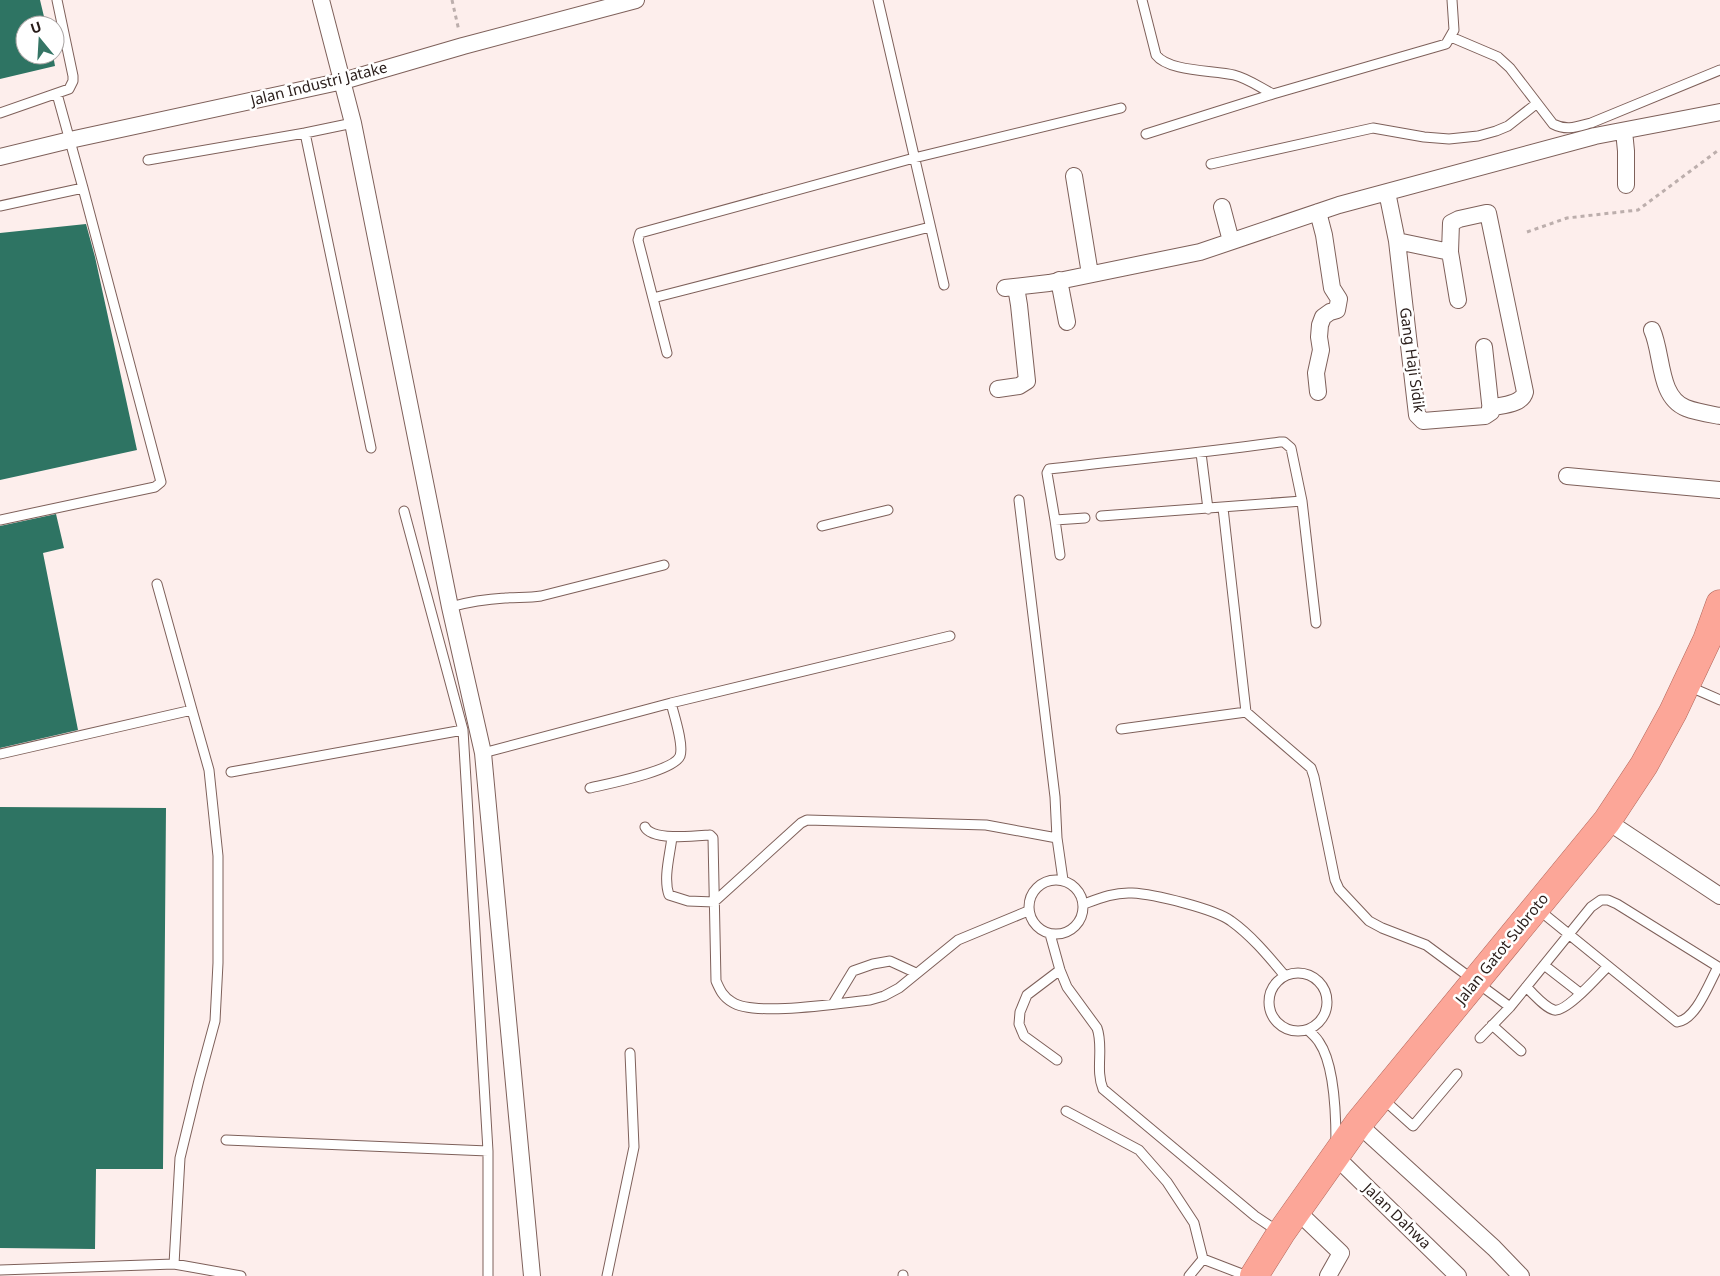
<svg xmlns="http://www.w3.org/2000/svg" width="1720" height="1276" viewBox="0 0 1720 1276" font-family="'Noto Sans',sans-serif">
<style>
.building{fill:#2e7463}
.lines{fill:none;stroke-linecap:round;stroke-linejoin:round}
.service-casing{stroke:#7e605a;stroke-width:11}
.minor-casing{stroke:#7e605a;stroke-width:18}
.trunk-casing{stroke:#b1675b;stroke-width:29}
.path{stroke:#bcaeac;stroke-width:3;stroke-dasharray:4 4;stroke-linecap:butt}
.service{stroke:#fff;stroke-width:9}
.minor{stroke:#fff;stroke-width:16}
.trunk{stroke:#fca698;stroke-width:28}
.labels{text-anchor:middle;stroke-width:5;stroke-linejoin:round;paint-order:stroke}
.street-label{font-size:15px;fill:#281c19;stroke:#fff}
</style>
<rect width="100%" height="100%" fill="#fdeeec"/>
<!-- building -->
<path class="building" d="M0 0H40L46 25H25V55H53L55 66 0 79Z
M86 224 95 257 137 450 0 480V233Z
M56 514 64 548 43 553 78 730 0 748V526Z
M0 807 166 808 163 1169H96L95 1249 0 1248Z"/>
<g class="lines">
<defs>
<path id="service" d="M878 0 944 285
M1142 0 1156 55C1169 72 1214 70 1234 75 1247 78 1261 88 1273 94
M1451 37 1498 57 1510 68 1553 124C1567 131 1576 127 1591 123L1720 70
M0 113 69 89 73 81V76L57 0
M305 133 371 448
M1146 134 1273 94 1446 44 1454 30 1452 0
M148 160 305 133 353 123
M1211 164 1373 128 1424 137 1449 139 1478 136 1496 131 1508 126 1536 104
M0 206 83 188 57 94
M653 298 930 227
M667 353 638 240 640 233 914 158 1121 108
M1201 453 1208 509
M1019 500 1055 797 1057 838 1063 880
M1223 508 1246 712 1311 768 1314 777 1335 880 1339 889 1369 921 1382 928 1426 945 1510 1007
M404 511 463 730 488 1151V1276
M1101 516 1302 501 1316 623
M0 520 155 487 161 482 83 188
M1055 520 1047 473 1049 469C1126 460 1203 453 1280 442H1284L1291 448 1302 501
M822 526 888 510
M1060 555 1055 520 1085 518
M157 584 192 710
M450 607C468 602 487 599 505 598 517 597 529 598 541 596L664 565
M1688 686 1720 700
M1121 729 1246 712
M483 753 671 703 950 636
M0 754 192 710 209 770 218 856V963L215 1021 199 1080 180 1158 174 1264
M231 772 463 730
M590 788C607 784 674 771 680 756 684 745 674 715 671 703
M645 827C652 841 696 836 710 835L713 838 716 981C720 990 723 997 732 1002 753 1017 841 1003 870 1000L884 996 899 988 958 940 1028 911
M672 837C670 855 663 878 669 895L688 901 714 902 801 823 807 820 986 825 1057 838
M1029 907a27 27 0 1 1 54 0a27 27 0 1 1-54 0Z
M1084 904C1100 898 1115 892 1132 893 1154 894 1215 909 1231 921 1252 936 1269 957 1285 976
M1539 910 1677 1022C1696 1020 1709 983 1718 967
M1050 934 1060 970 1067 987 1097 1028C1104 1047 1095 1070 1103 1089L1255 1216 1279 1232
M1544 965 1580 993
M1269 1002a29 29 0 1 1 58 0a29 29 0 1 1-58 0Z
M1526 987C1534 994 1544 1007 1554 1010 1566 1013 1599 975 1608 966
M833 1004 853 971 873 964 890 961 916 973
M1492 1025 1521 1051
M1308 1030C1312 1034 1316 1037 1319 1042 1335 1065 1336 1115 1336 1143
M1480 1038 1510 1007 1591 907 1601 900H1608L1617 904 1720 968
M1057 1060 1024 1036 1019 1024 1020 1012 1027 995 1060 970
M1383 1099 1413 1126 1457 1074
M1066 1111 1139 1150 1167 1182 1194 1223 1203 1259 1247 1276
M226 1140 488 1151
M0 1270 174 1264 241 1276
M607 1276 634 1147 630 1053
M903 1276V1275
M1189 1276 1203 1259"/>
<path id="minor" d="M321 0 353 123 450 607 483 753 532 1276
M1624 131 1626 151V185
M0 157 70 140 343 81 463 46 636 0
M1074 176 1090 274
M1387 192 1397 241 1417 415 1423 421 1485 416 1491 412 1484 347
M1222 207 1231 241
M1318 212 1324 235 1332 288 1339 299 1337 310 1330 312 1323 317 1320 325 1319 337 1321 350 1316 373 1318 392
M1397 241 1450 252 1458 300
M1450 252 1451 223 1459 219 1486 213H1488L1525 392C1522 405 1501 405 1490 408
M1059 280 1067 322
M1005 288 1049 283 1200 252 1339 205 1595 136 1720 112
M1652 330C1663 354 1658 397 1686 408 1696 412 1709 414 1720 416
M998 389 1019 386 1027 381 1019 305 1016 287
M1567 476 1720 490
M1607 821 1720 896
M1358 1124 1494 1248 1521 1276
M1335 1156 1458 1276
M1297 1211 1341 1253 1328 1276"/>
<path id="trunk" d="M1254 1276 1281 1233 1358 1124 1607 821 1644 765 1673 712 1707 640 1720 604"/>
</defs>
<!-- service casing -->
<use href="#service" class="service-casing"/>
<!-- minor casing -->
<use href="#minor" class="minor-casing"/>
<!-- trunk casing -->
<use href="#trunk" class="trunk-casing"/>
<!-- path -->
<path class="path" d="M452 0 459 31
M1527 232 1567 218 1638 210 1720 149"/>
<!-- service -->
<use href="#service" class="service"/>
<!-- minor -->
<use href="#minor" class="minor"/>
<!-- trunk -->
<use href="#trunk" class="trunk"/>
</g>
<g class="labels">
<!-- street labels -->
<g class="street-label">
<text transform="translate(319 84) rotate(-14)" y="5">Jalan Industri Jatake</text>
<text transform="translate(1412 360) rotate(82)" y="5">Gang Haji Sidik</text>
<text transform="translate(1502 949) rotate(-51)" y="5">Jalan Gatot Subroto</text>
<text transform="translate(1397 1216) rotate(44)" y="5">Jalan Dahwa</text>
</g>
</g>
<!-- north arrow -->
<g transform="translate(40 40) rotate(342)"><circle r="24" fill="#ffffff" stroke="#a9a4a3"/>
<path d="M0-4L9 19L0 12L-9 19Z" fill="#357565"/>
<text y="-8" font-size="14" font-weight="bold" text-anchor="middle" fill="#281c19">U</text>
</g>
</svg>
